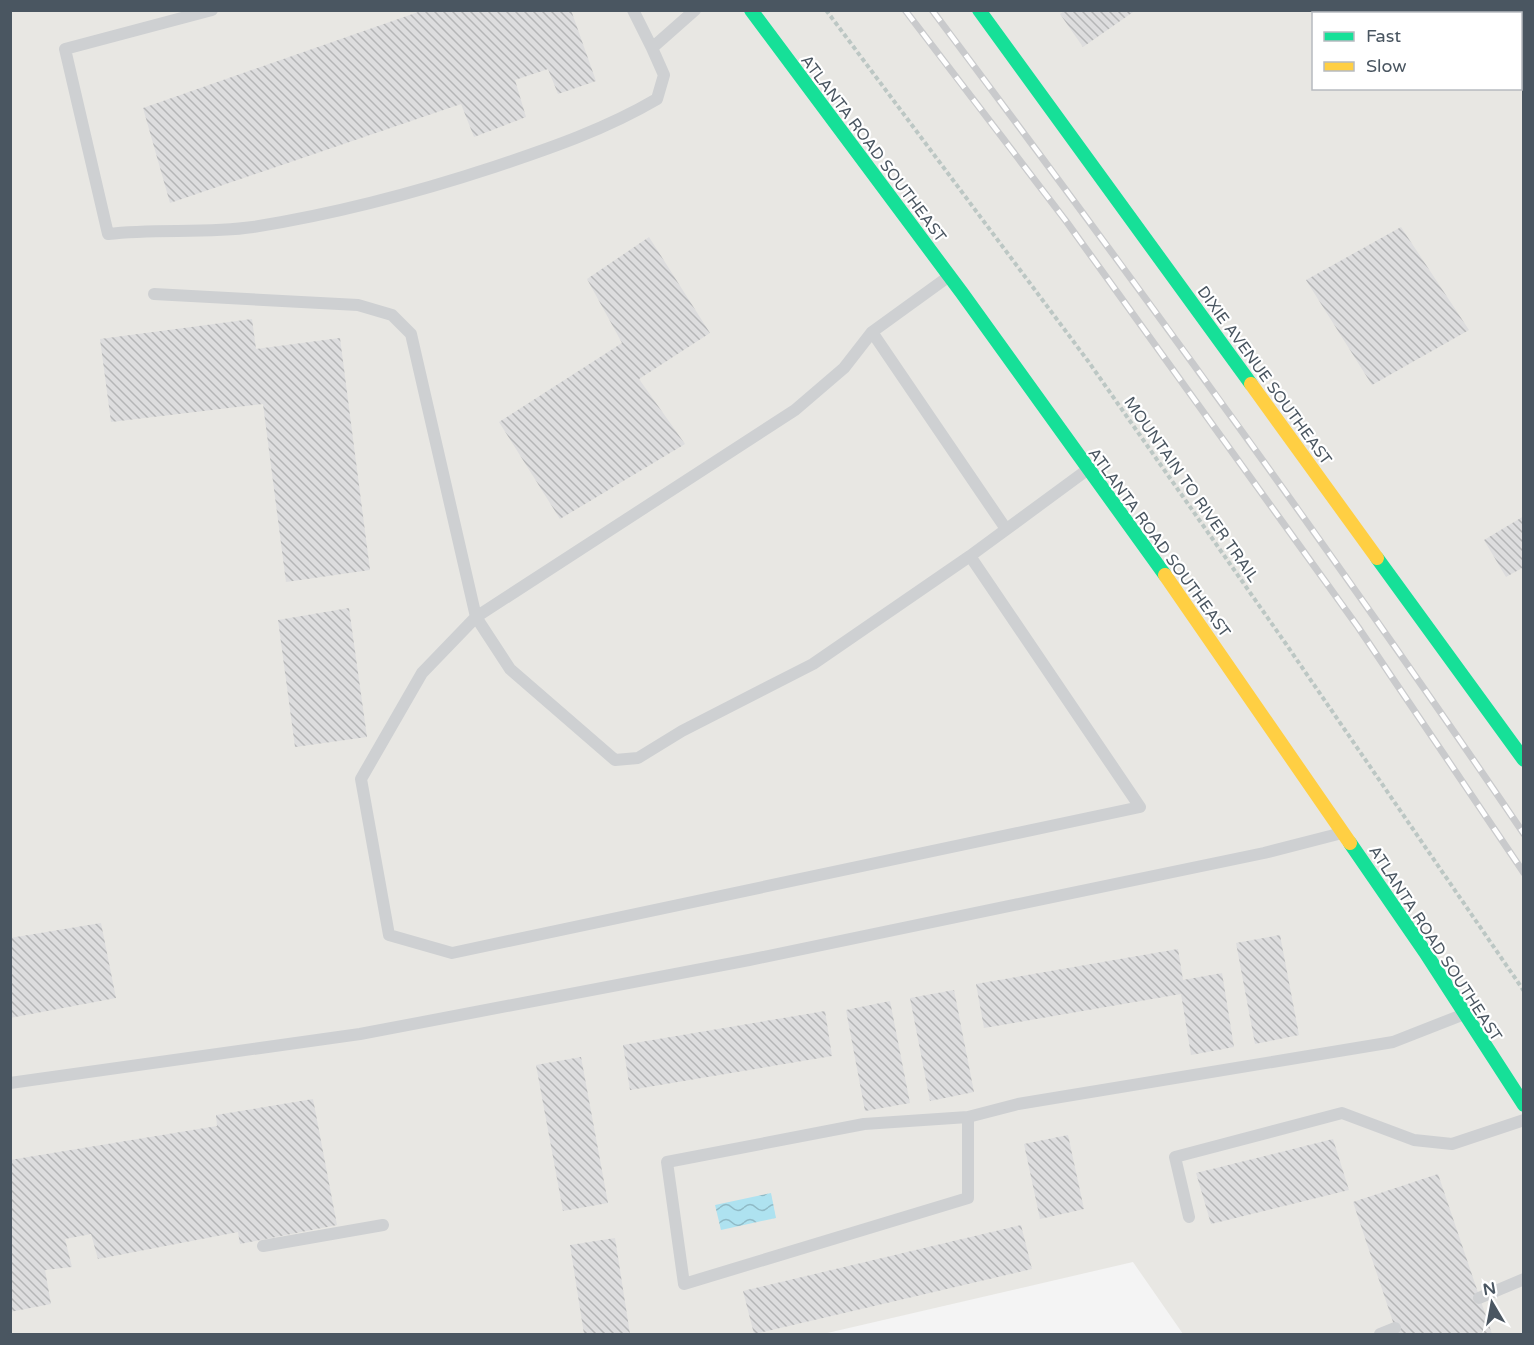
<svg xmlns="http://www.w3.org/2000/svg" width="1534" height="1345" viewBox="0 0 1534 1345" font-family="'Varela Round',sans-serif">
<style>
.commercial{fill:#e8e7e3;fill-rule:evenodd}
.water{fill:url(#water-waves)}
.building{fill:url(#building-back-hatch)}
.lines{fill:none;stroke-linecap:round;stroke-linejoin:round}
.path{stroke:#bcc7c4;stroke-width:4;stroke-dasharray:4.5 3;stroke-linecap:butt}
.lane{stroke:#ced0d2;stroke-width:12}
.fast{stroke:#16e098;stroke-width:14}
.slow{stroke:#ffcf43;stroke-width:14}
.rail-casing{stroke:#c9cacc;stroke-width:7}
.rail{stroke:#fff;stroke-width:4.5;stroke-dasharray:14;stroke-linecap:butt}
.labels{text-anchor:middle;stroke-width:4.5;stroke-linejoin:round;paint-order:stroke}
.street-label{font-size:16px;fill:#4a5661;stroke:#fff}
</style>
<defs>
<pattern id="water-waves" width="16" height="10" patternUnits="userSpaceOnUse" patternTransform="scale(1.5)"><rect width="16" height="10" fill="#aee2f0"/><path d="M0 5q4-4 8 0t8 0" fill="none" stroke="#90bac6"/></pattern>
<pattern id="building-back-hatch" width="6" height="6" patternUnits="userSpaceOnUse" patternTransform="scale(1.5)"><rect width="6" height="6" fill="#ddddde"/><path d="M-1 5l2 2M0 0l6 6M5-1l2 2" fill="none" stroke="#b5b6b7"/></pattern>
</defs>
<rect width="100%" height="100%" fill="#f4f4f4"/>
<!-- commercial -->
<path class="commercial" d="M10 11H1523V1334H1183L1133 1262 823 1334H11ZM1314 14H1520V88H1314Z"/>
<!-- water -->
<path class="water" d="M771 1193 776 1218 721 1230 715 1205Z"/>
<!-- building -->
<path class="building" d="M424 10H571L596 81 558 94 548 69 515 80 526 117 474 137 461 104 170 203 143 108Z
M1066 10H1136L1083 47 1060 14Z
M1401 227 1469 330 1372 385 1306 280Z
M649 237 710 333 639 379 685 444 560 519 499 422 622 343 587 279Z
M252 319 256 349 340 338 370 570 286 582 263 404 111 422 100 339Z
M1524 516V567L1506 577 1484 540Z
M349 608 367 737 295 747 278 620Z
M101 923 116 998 10 1018V938Z
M1280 935 1299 1035 1255 1044 1236 943Z
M1178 949 1183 980 1222 973 1234 1047 1191 1055 1181 994 984 1028 976 984Z
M954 990 974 1092 930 1101 910 998Z
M890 1001 910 1103 865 1111 846 1010Z
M825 1011 832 1056 630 1090 623 1045Z
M581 1057 608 1203 563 1211 536 1065Z
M313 1099 337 1225 240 1244 238 1232 98 1259 91 1234 65 1239 72 1267 45 1270 51 1304 10 1312V1160L217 1126 216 1115Z
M1068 1135 1084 1209 1040 1219 1024 1144Z
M1333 1139 1349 1190 1211 1224 1196 1173Z
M1438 1174 1492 1334H1397L1353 1202Z
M1021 1225 1032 1269 754 1334 743 1291Z
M615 1238 630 1334H584L570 1245Z"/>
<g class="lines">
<!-- path -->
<path class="path" d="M826 10 1088 361 1286 644 1524 991"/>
<!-- lane -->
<path class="lane" d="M212 10 65 49 108 234C156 228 205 234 253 227 335 214 415 193 494 167 551 148 606 129 657 99L664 75 652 48
M633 10 652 48 695 10
M948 277 872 332 1006 529
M154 294 358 305 392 315 411 334 476 617 510 669 615 760 638 758 682 731 813 664 970 556
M872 332 844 368 795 410 476 617 422 673 361 779 389 935 452 953 1140 807 970 556 1087 470
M10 1083 360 1034 749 960 1264 853 1342 833
M968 1117V1198L684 1284 667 1162 864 1124 968 1117 1018 1104 1393 1042 1462 1015
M1189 1217 1175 1157 1342 1113 1414 1140 1452 1144 1524 1120
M263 1246 383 1225
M1479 1298 1524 1279
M1380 1334 1395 1328"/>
<!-- fast -->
<path class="fast" d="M751 10 962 293 1165 575
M979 10 1251 384
M1377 558 1524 760
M1350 843 1425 952 1524 1105"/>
<!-- slow -->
<path class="slow" d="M1251 384 1377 558
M1165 575 1350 843"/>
<defs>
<path id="rail" d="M905 10 1066 221 1358 627 1524 873
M932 10C1135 281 1334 554 1524 834"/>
</defs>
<!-- rail casing -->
<use href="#rail" class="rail-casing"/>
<!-- rail -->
<use href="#rail" class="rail"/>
</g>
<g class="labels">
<!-- street labels -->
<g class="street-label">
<text transform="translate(874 148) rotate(53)" y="6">ATLANTA ROAD SOUTHEAST</text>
<text transform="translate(1265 375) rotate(54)" y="6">DIXIE AVENUE SOUTHEAST</text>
<text transform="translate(1192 489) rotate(55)" y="6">MOUNTAIN TO RIVER TRAIL</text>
<text transform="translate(1160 542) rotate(54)" y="6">ATLANTA ROAD SOUTHEAST</text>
<text transform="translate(1436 943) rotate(57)" y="6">ATLANTA ROAD SOUTHEAST</text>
</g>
</g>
<!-- border -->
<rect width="1534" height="1345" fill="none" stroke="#4a5661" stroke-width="24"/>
<!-- legend -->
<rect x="1312" y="12" width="210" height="78" fill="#ffffff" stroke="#b7bbc0" stroke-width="1.5"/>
<rect x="1324" y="32" width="30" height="9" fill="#16e098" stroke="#b7bbc0" stroke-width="1.5"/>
<text x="1366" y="42" font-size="18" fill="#4a5661">Fast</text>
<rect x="1324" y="62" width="30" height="9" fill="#ffcf43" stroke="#b7bbc0" stroke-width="1.5"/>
<text x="1366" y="72" font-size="18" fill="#4a5661">Slow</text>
<!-- north arrow -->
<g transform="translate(1492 1303) rotate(350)" stroke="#ffffff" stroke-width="4.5" paint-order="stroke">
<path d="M0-4.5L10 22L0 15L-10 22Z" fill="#4a5661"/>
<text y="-9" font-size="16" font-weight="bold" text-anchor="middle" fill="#4a5661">N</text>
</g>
</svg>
